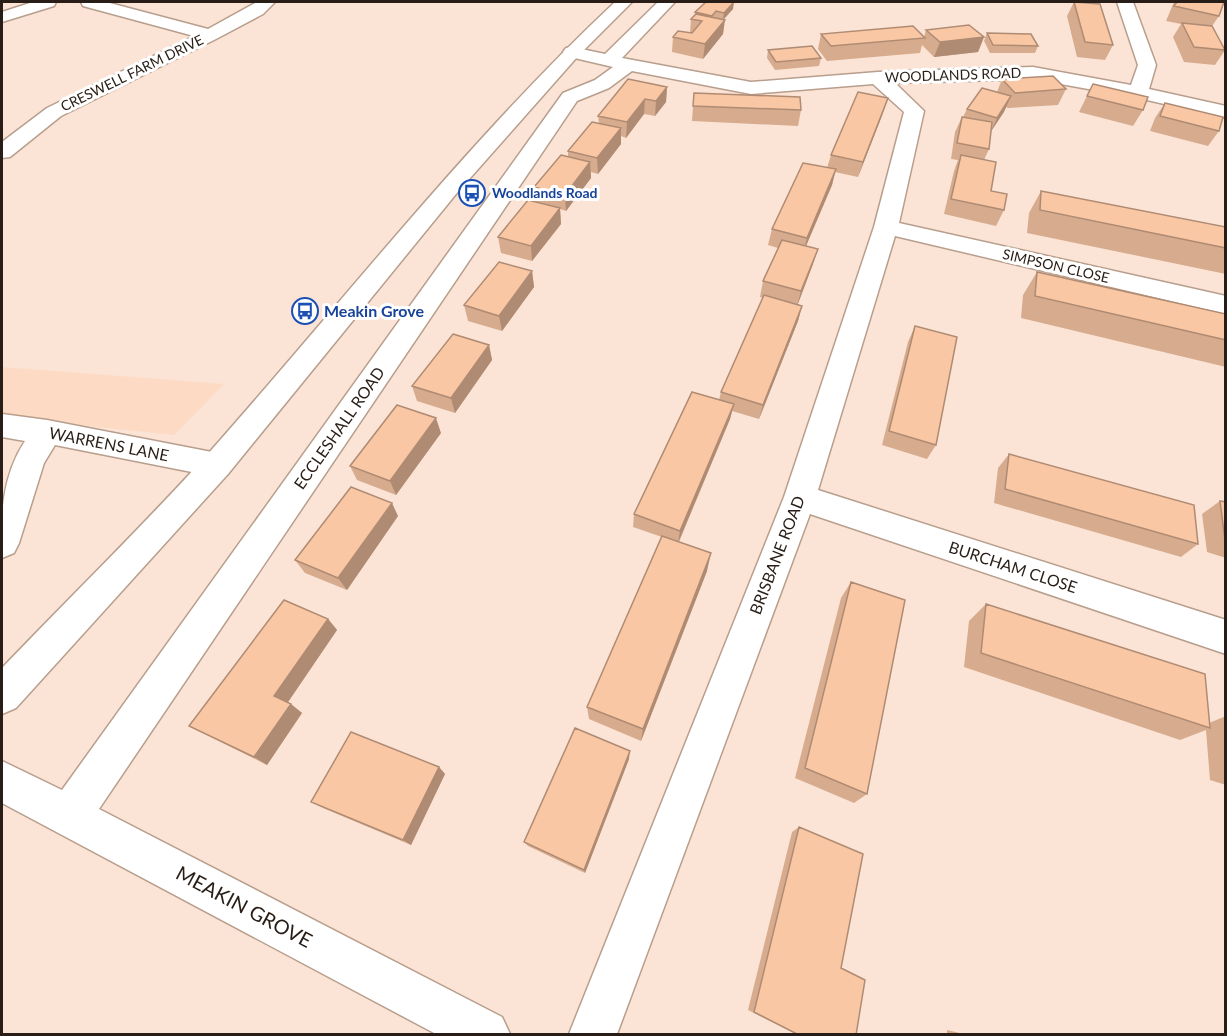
<svg xmlns="http://www.w3.org/2000/svg" width="1227" height="1036" viewBox="0 0 1227 1036" font-family="Lato,sans-serif">
<style>
.built{fill:#fddac3}
.lines{fill:none;stroke-linecap:round;stroke-linejoin:round}
.street-casing{stroke:#b89e8c;stroke-width:3}
.primary-casing{stroke:#b89e8c;stroke-width:3}
.street{fill:#fff;fill-rule:evenodd}
.primary{fill:#fff;fill-rule:evenodd}
.wall{fill:#d7ab8d}
.shaded-wall{fill:#af8b73}
.building{fill:#fac7a4;stroke:#af8b73;stroke-width:1.5}
.labels{text-anchor:middle;stroke-width:6;stroke-linejoin:round;paint-order:stroke}
.far-street-label{font-size:14px;fill:#281e17;stroke:#fff}
.far-transit-label{font-size:14px;font-weight:bold;fill:#164399;stroke:#fff;text-anchor:start}
.transit-label{font-size:16px;font-weight:bold;fill:#164399;stroke:#fff;text-anchor:start}
.street-label{font-size:16px;fill:#281e17;stroke:#fff}
.near-street-label{font-size:20px;fill:#281e17;stroke:#fff}
</style>
<rect width="100%" height="100%" fill="#fbe4d6"/>
<!-- built -->
<path class="built" d="M2 367 224 384 174 435 2 417Z"/>
<g class="lines">
<defs>
<path id="street" d="M33 2H56L54 6 2 22V12Z
M81 2H106L208 29 257 2H275L263 14 216 39 61 116 10 157 2 158V142L47 108 194 36 83 6Z
M658 2H675L622 58 751 82 878 72 1033 67 1131 85 1138 65 1117 2H1133L1156 65 1149 89 1226 106V118L1138 98 1033 79 895 83 924 111 899 223 1226 296V314L895 236 818 490 1226 620V654L810 514 617 1034H569L784 497 874 227 904 112 873 84 751 94 632 71 609 88 577 101 99 809 502 1017 510 1034H436L2 803V761L62 790 563 93 595 80 613 67 566 56 563 52 566 48 572 47 605 54Z
M2 414 47 420 217 453 228 456 233 465 228 474 217 477 55 445 44 463 19 543 14 553 2 558C0 517 2 476 25 441L2 437Z"/>
<path id="primary" d="M615 2H632L578 56 456 194 228 474 16 708 2 714V668C70 597 141 528 207 455 342 303 467 141 615 2Z"/>
</defs>
<!-- street casing -->
<use href="#street" class="street-casing"/>
<!-- primary casing -->
<use href="#primary" class="primary-casing"/>
<!-- street -->
<use href="#street" class="street"/>
<!-- primary -->
<use href="#primary" class="primary"/>
</g>
<!-- wall -->
<path class="wall" d="M1074 2 1113 45 1105 60 1077 57 1067 16Z
M1174 2H1224L1219 16 1212 26 1225 50 1215 65 1184 62 1173 37 1181 24 1166 21Z
M733 9 724 19 723 34 703 59 672 52 673 37 690 33 691 19 695 14V12Z
M926 30 984 37 978 52 934 57 922 45 920 53 827 61 818 49 821 34 924 37Z
M987 33 1038 46 1035 53H990L984 41Z
M768 50 821 58 819 66 775 70 767 58Z
M1002 79 1066 89 1058 105 1008 108 1006 107 991 131 989 149 984 160 991 191 1004 210 996 226 944 214 954 171 958 160 951 159 955 132 962 117H963L967 109 997 92Z
M1093 84 1143 110 1133 126 1079 112Z
M667 87 666 102 655 116 644 114 626 138 621 136V144L598 174 591 172V178L566 211 560 209 561 224 532 261 501 253 498 237 535 202 534 187 568 157V151L599 123 598 116Z
M694 93 801 110 798 126 692 121Z
M1165 103 1219 131 1208 146 1150 131 1155 118Z
M883 113 858 177 835 172 832 185 806 246 813 264 798 304 802 306 798 321 759 419 732 411 730 419 679 542 707 571 641 741 589 719 587 707 662 537 633 527 634 514 719 400 721 392 763 298 760 297 763 281 778 248 768 245 772 229 827 168 831 155Z
M1041 191 1226 227V274L1027 233 1029 213Z
M532 271 534 287 502 331 468 321 464 305Z
M1037 272 1226 314V367L1021 318 1023 295Z
M915 326 936 445 927 459 882 445 908 342Z
M489 345 492 360 455 413 417 401 412 386Z
M441 433 396 495 357 480 350 466Z
M1009 454 1198 544 1181 557 994 503 998 468Z
M1220 501 1226 502V558L1207 552 1202 514Z
M398 516 347 590 305 573 295 560Z
M851 582 867 794 854 803 795 778 841 598Z
M986 604 1209 723 1226 716V785L1210 780 1206 730 1180 740 964 667 969 621Z
M328 619 337 630 288 702 302 713 267 765 189 726Z
M629 759 585 873 528 846 524 842Z
M439 767 445 774 411 845 323 808 311 802Z
M799 827 841 968 856 1035H798L748 1010 792 832Z
M947 1030 968 1035H947Z"/>
<!-- shaded-wall -->
<path class="shaded-wall" d="M734 2 733 9 723 20 724 13Z
M725 20 723 34 703 59 705 44Z
M984 37 978 52 934 57 940 42Z
M667 87 666 102 655 116 656 101Z
M1011 96 1004 112 990 133 997 118Z
M888 98 883 113 858 177 863 162Z
M645 99 644 114 626 138 627 122Z
M621 128V144L598 174 597 158Z
M590 162 591 178 566 211 565 195Z
M836 169 832 185 803 253 807 238Z
M560 208 561 224 532 261 531 246Z
M818 249 813 264 797 306 801 291Z
M532 271 534 287 502 331 499 316Z
M802 306 798 321 759 419 763 405Z
M489 345 492 360 455 413 451 398Z
M734 404 730 419 678 543 680 531Z
M436 418 441 433 396 495 390 481Z
M392 503 398 516 347 590 338 578Z
M711 553 707 571 641 741 643 729Z
M328 619 337 630 286 705 274 696Z
M291 704 302 713 267 765 254 757Z
M630 751 629 759 585 873 584 870Z
M439 767 445 774 411 845 403 840Z"/>
<!-- building -->
<path class="building" d="M706 2H734L724 13 716 11 712 16 695 12Z
M1074 2 1100 4 1113 45 1085 42Z
M1177 2H1224L1219 16 1174 6Z
M696 14 725 20 705 44 673 37 678 31 692 33 702 21 691 19Z
M1182 23 1212 26 1225 50 1194 47Z
M969 25 984 37 940 42 926 30Z
M913 26 925 38 831 46 821 34Z
M987 33 1031 34 1038 46 993 45Z
M812 46 821 58 776 62 768 50Z
M1053 76 1066 89 1015 93 1002 79Z
M628 79 667 87 656 101 645 99 627 122 598 116Z
M1093 84 1148 97 1143 110 1087 96Z
M982 88 1011 96 997 118 967 109Z
M858 92 888 98 863 162 831 155Z
M694 93 800 97 801 110 693 106Z
M1165 103 1223 117 1219 131 1160 116Z
M962 117 992 122 989 149 957 143Z
M592 122 621 128 597 158 568 151Z
M561 155 590 162 565 195 534 187Z
M961 155 996 162 991 191 1007 194 1004 210 951 199Z
M803 163 836 169 807 238 772 229Z
M1041 191 1226 227V248L1040 210Z
M528 200 560 208 531 246 498 237Z
M782 240 818 249 801 291 763 281Z
M499 262 532 271 499 316 464 305Z
M1037 272 1226 314V340L1035 296Z
M764 295 802 306 763 405 721 392Z
M915 326 957 337 936 445 889 431Z
M453 334 489 345 451 398 412 386Z
M692 392 734 404 680 531 634 514Z
M397 405 436 418 390 481 350 466Z
M1009 454 1194 505 1198 544 1005 489Z
M351 487 392 503 338 578 295 560Z
M1220 501 1226 502V540H1225Z
M662 536 711 553 643 729 587 707Z
M851 582 905 600 867 794 805 768Z
M284 600 328 619 274 696 291 704 254 757 189 726Z
M986 604 1205 674 1210 728 981 653Z
M575 728 630 751 584 870 524 842Z
M351 732 439 767 403 840 311 802Z
M799 827 863 854 841 968 865 980 856 1035H799L754 1012Z"/>
<!-- icons -->
<defs>
<symbol id="bus-ring" viewBox="-11 -11 22 22"><circle r="9.5" fill="#fff" stroke="#1a4fb4" stroke-width="1.5"/><path d="M-5-6H5V4H4V6H2V4H-2V6H-4V4H-5ZM-3.5-4V0h7V-4ZM-3.5 1.2v1.5H-2V1.2ZM2 1.2v1.5H3.5V1.2Z" fill="#1a4fb4"/></symbol>
</defs>
<g fill-rule="evenodd">
<use href="#bus-ring" x="457" y="178" width="30" height="30"/>
<use href="#bus-ring" x="290" y="296" width="30" height="30"/>
</g>
<g class="labels">
<!-- far-street labels -->
<g class="far-street-label">
<text transform="translate(132 73) rotate(-26)" y="5">CRESWELL FARM DRIVE</text>
<text transform="translate(953 75) rotate(-2)" y="5">WOODLANDS ROAD</text>
<text transform="translate(1056 266) rotate(13)" y="5">SIMPSON CLOSE</text>
</g>
<!-- far-transit labels -->
<g class="far-transit-label">
<text x="492" y="198">Woodlands Road</text>
</g>
<!-- transit labels -->
<g class="transit-label">
<text x="324" y="317">Meakin Grove</text>
</g>
<!-- street labels -->
<g class="street-label">
<text transform="translate(339 428) rotate(-55)" y="6">ECCLESHALL ROAD</text>
<text transform="translate(109 444) rotate(11)" y="6">WARRENS LANE</text>
<text transform="translate(777 555) rotate(-69)" y="6">BRISBANE ROAD</text>
<text transform="translate(1013 567) rotate(18)" y="6">BURCHAM CLOSE</text>
</g>
<!-- near-street labels -->
<g class="near-street-label">
<text transform="translate(244 907) rotate(28)" y="7">MEAKIN GROVE</text>
</g>
</g>
<!-- border -->
<rect width="1227" height="1036" fill="none" stroke="#281e17" stroke-width="6"/>
</svg>
